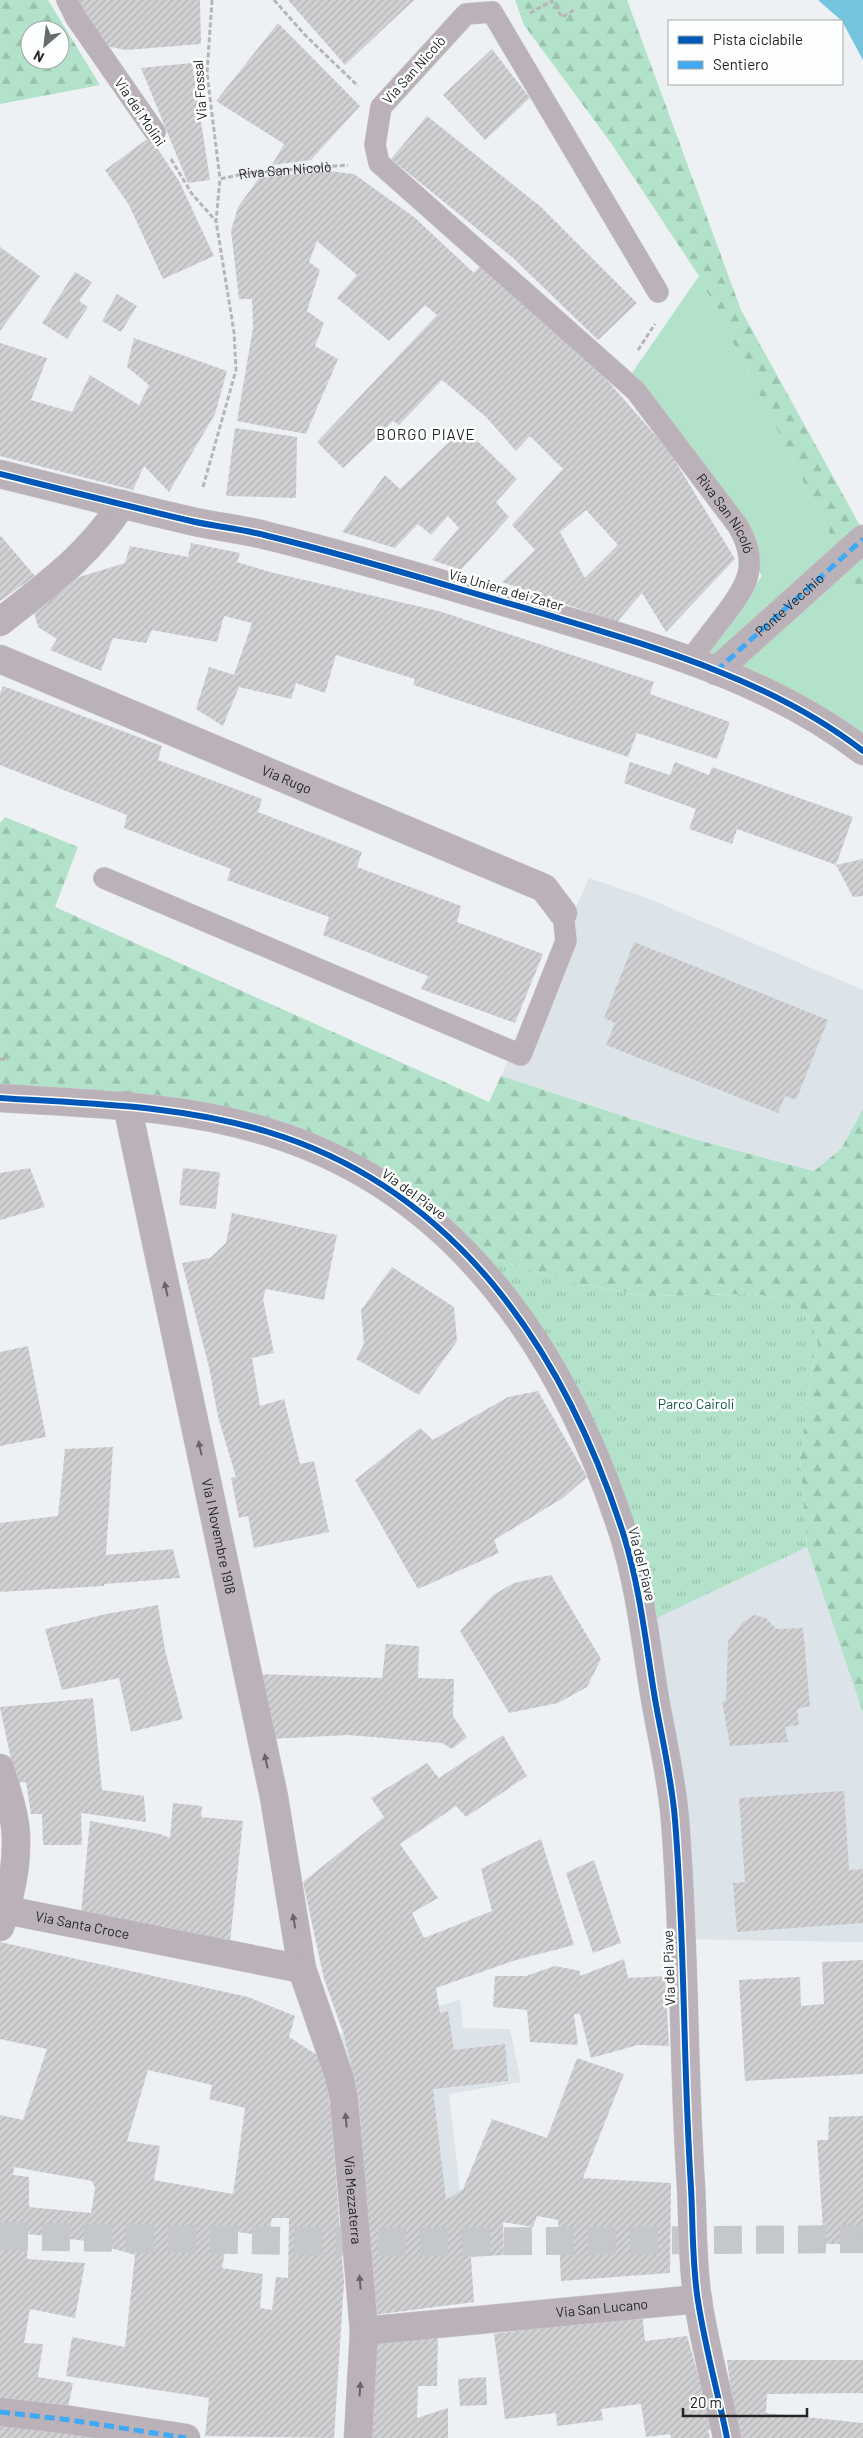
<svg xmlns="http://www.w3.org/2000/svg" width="863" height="2438" viewBox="0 0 863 2438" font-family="Barlow,sans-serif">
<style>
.built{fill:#dce3e9}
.grass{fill:url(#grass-tufts)}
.forest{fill:url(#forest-firs);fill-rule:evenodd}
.garden{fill:#b2e2ca}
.water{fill:#74c4de}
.building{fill:url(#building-hatch);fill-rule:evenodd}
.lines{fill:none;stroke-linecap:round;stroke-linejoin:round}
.secondary-tunnel{stroke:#c5c8ca;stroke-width:28;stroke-dasharray:28 14;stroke-linecap:butt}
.service-casing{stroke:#cacccd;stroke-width:22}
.pedestrian-casing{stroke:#cacccd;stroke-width:29}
.minor-casing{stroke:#cacccd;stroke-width:29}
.tertiary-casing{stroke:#cacccd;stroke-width:29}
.path{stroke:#b8b4b8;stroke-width:3;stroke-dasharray:5 2.5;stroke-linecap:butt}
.service{stroke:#bbb2b9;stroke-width:21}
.pedestrian{stroke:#bbb2b9;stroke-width:28}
.minor{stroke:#bbb2b9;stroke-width:28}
.tertiary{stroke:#bbb2b9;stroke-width:28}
.quiet{stroke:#3fa9f5;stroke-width:5;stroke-dasharray:10 5;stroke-linecap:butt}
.cycleway-casing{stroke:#fdfefe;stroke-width:9}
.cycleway{stroke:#0057b8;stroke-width:6}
.oneway{fill:#676468}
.labels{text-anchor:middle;stroke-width:5;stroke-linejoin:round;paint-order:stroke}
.street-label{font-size:14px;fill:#222425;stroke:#fdfefe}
.park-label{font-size:14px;fill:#0f5839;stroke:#fdfefe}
.neighbourhood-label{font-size:15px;letter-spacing:1px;fill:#222425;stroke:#fdfefe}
</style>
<defs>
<pattern id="grass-tufts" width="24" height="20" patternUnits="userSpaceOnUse" patternTransform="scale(1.25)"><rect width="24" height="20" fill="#b2e2ca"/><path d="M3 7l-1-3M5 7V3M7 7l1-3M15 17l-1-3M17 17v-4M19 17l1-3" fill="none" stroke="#99c2ad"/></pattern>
<pattern id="forest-firs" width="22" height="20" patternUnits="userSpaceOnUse" patternTransform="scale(1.25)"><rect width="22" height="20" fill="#b2e2ca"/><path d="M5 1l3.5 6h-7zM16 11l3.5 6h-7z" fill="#99c2ad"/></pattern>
<pattern id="building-hatch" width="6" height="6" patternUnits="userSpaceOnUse" patternTransform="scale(1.25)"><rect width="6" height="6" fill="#d1d1d3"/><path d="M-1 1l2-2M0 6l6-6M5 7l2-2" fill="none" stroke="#b3b3b5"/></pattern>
</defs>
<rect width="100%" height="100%" fill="#eef1f3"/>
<!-- built -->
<path class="built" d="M589 878 647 898 863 990V1109L841 1149 815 1171 690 1138 501 1076Z
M807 1547 863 1713V1942L670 1939 658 1777 636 1628Z
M460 2000 463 2028 510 2029 521 2082 449 2094 461 2199 347 2200 320 2040Z"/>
<!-- grass -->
<path class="grass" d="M482 1255 566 1281 644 1296 754 1294 779 1298 799 1306 814 1324 818 1345 813 1365 800 1458 807 1547 636 1628 589 1423Z"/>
<!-- forest -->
<path class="forest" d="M0 0H48L100 85 0 104ZM30 30H60V60H30Z
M515 0H627L741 310 863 531V599L699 276 611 143 524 25Z
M5 817 78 847 55 907 489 1102 501 1076 690 1138 814 1171 841 1149 863 1109V1713L807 1547 800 1458 813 1365 818 1345 814 1324 799 1306 779 1298 754 1294 645 1296 566 1281 482 1255 299 1135 0 1093V823Z"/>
<!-- garden -->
<path class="garden" d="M699 276 863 599V741L702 657 762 576 632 373Z"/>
<!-- water -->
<path class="water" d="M818 0H863V60L842 21Z"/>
<!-- building -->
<path class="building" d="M79 0H200L201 44 126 50 106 46 98 39Z
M288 0H414L345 65Z
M278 23 360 106 311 160 272 165 284 144 216 101Z
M492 49 530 98 485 140 443 95Z
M192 63 210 180 188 183 141 68Z
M427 116 541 207 637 303 598 340 512 257 391 159Z
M150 137 179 181 214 256 163 279 129 205 105 170Z
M328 171 354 174 414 217 474 273 481 264 600 372 669 451 735 559 666 632 642 593 617 622 502 582 535 550 512 525 563 469 530 436 516 451 486 417 442 380 399 425 393 421 343 468 317 442 437 315 425 305 389 341 337 298 357 275 317 241 309 262 320 270 307 311 324 323 315 346 338 359 306 434 237 421 253 328 252 299H239L231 231 238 207 259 178ZM586 510 618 545 585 578 560 532Z
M0 247 40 276 0 331Z
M75 272 92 282 79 301 88 307 67 339 42 323Z
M117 294 137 306 121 332 102 321Z
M134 338 227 371 215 414 169 492 144 466 133 490 0 456V343L47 358 31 400 72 412 90 375 139 405 149 385 127 367Z
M235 428 297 437 296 498 226 496Z
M464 428 517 479 496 502 509 517 461 570 432 560 459 528 448 516 431 535 418 524 395 548 342 532 385 475 400 489Z
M0 535 35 576 0 601Z
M191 543 240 553 237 562 270 572 439 611 654 682 650 694 730 722 717 759 637 733 628 757 413 685 415 679 336 655 325 693 296 683 291 699 239 687 223 726 196 709 209 667 234 675 252 623 224 616 217 642 152 630 146 643 113 638 101 671 50 650 57 639 38 627 34 612 76 578 125 563 130 546 188 557Z
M3 686 162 746 158 760 262 799 258 812 362 852 357 867 461 906 457 922 543 954 515 1023 421 989 428 976 323 935 329 917 227 880 231 869 124 828 127 815 0 765V693Z
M630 762 670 775 675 762 709 775 712 767 853 817 836 865 863 859V896L853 897 836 865 737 829 732 844 689 829 696 809 624 783Z
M634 942 828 1020 796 1100 785 1096 778 1113 606 1045 615 1023 604 1018Z
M30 1168 45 1207 0 1220V1173Z
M183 1168 220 1172 216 1209 179 1205Z
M232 1213 337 1235 324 1300 266 1289 263 1299 274 1353 252 1358 260 1406 284 1399 300 1464 314 1461 329 1532 254 1548 248 1516 239 1518 231 1478 236 1477 218 1417 209 1367 182 1263 210 1258 226 1243Z
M392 1267 454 1307 457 1341 419 1395 356 1359 364 1344 361 1310Z
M28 1346 46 1437 0 1446V1352Z
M538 1391 587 1477 563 1498 494 1540 499 1553 418 1589 355 1480 420 1428 433 1440 508 1397Z
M113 1447 106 1555 173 1549 180 1578 104 1584V1586L0 1592V1523L58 1516 65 1449Z
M551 1575 601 1659 587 1687 558 1703 509 1713 460 1631 493 1595 514 1583Z
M158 1605 165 1650 183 1719 131 1732 119 1678 62 1690 45 1629 106 1614Z
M754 1615 766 1618 776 1629 803 1628 810 1706 797 1709 799 1725 785 1727 788 1742 730 1746 722 1701H726L728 1641 742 1623Z
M386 1644 419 1646 418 1678 454 1679 453 1716 467 1737 452 1749 442 1743 348 1735 270 1739 257 1674 382 1678Z
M93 1698 102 1790 144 1796 146 1822 81 1813 82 1845H43L42 1814H31L26 1782 16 1783 0 1707Z
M503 1735 527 1776 466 1817 456 1806 400 1844 438 1898 412 1913 424 1938 492 1911 481 1869 541 1839 574 1945 516 1960 436 1988 440 2013 448 2011 454 2050 505 2044 508 2081 433 2089 446 2200 463 2189 492 2119 547 2138 577 2058 624 2074 583 2178 671 2183 670 2273 561 2281 558 2220 537 2216 533 2227 503 2222 504 2255 471 2257 474 2302 373 2315 359 2098 344 2035 324 1979 303 1882 384 1817 371 1798 427 1763 439 1778Z
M844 1791 849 1870 863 1869V1923L737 1932 733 1883 745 1882 739 1798Z
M173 1803 202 1806 201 1817 243 1821 230 1942 80 1923 90 1821 160 1834 170 1838Z
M594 1860 621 1943 593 1953 566 1873Z
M0 1942 248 1997 295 2016 289 2037 323 2059 331 2112 344 2282 334 2438 205 2436 209 2398 66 2376 72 2337 125 2347 135 2255 86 2241 28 2234 27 2259 85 2263 75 2318 30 2309 24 2343 43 2344 38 2377 73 2383 67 2413 0 2406V2115L23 2120 47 2049 0 2039ZM148 2070 212 2085 209 2099 245 2108 233 2194 154 2180 160 2146 127 2141ZM14 2167 92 2181 95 2188 91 2213 29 2207V2177L13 2175ZM272 2218H289L288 2278 276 2277 272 2310 260 2308 263 2274 222 2268 229 2231 269 2236Z
M624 1959 628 1978 665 1976 669 2046 638 2045 591 2058 580 2014H574L578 2045 530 2042 527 2010 493 2007 495 1976H526L555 1966 580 1971V1976Z
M863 1960V2074L745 2081 739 1980 800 1977 801 2006 824 2004 822 1962Z
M861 2116H863V2244H824L817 2140H828L829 2117Z
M642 2313 645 2341 687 2336 714 2430H708L710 2438H671L670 2434 646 2437 641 2404 601 2409 603 2420 557 2426 556 2413 505 2419 494 2334Z
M438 2336 437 2386H418L417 2418 448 2408V2438H371L373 2341Z
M727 2360H863V2393L767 2394 766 2413 863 2423V2438H737Z
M486 2377 487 2405 460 2406 458 2379Z
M0 2418 143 2438H0Z"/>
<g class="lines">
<!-- secondary-tunnel -->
<path class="secondary-tunnel" d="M0 2236 363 2242 863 2239"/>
<defs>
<g id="service">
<path d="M67 0 76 18 155 132"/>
<path id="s2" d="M658 292 492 12 466 14 381 107 375 145 379 163 636 391 738 526C760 564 748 585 723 617 712 631 701 646 690 660"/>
<path d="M104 878 521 1055 566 941 563 913"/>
</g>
<g id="pedestrian">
<path id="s3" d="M716 671 863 539"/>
<path d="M0 2412 70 2420 186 2438"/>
</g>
<g id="minor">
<path d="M0 622C49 583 87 557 122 504"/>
<path id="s4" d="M0 659 544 888 563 913"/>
<path d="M0 1098C91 1104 181 1105 268 1132 459 1190 566 1355 624 1536 640 1588 646 1645 655 1699 662 1739 672 1780 675 1820 685 1942 683 2065 691 2187 693 2225 692 2264 698 2301 705 2347 718 2393 727 2438"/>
<path id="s5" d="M127 1105 274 1797 302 1969 339 2076 344 2099 364 2331 358 2438"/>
<path d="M0 1768C7 1792 17 1818 16 1844 16 1872 9 1901 0 1927"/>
<path id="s6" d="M6 1910 302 1969"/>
<path id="s7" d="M364 2331 698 2299"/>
</g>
<path id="tertiary" d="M0 474C64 490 127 506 191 521 217 527 243 529 268 536 355 557 441 584 528 609 643 644 766 676 863 751"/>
</defs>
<!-- service casing -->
<use href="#service" class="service-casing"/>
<!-- pedestrian casing -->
<use href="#pedestrian" class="pedestrian-casing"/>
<!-- minor casing -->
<use href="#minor" class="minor-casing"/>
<!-- tertiary casing -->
<use href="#tertiary" class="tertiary-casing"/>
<!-- path -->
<g class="path">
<path d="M212 0 207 73 220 179"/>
<path d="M274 0 305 35 358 86"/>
<path d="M530 13 552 1 562 17 576 9"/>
<path d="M171 159 192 194 216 221"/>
<path d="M638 350 655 324"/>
<path id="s1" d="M203 487 236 370 234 332 216 221 220 179 248 173 348 165"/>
<path d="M0 1059 8 1060"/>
</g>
<!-- service -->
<use href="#service" class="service"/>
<!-- pedestrian -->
<use href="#pedestrian" class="pedestrian"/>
<!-- minor -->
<use href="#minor" class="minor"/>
<!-- tertiary -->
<use href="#tertiary" class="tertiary"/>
<!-- quiet -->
<path class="quiet" d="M716 671 863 539
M0 2412 70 2420 186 2438"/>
<defs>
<path id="cycleway" d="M0 474C64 490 127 506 191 521 217 527 243 529 268 536 355 557 441 584 528 609 643 644 766 676 863 751
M0 1098C91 1104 181 1105 268 1132 459 1190 566 1355 624 1536 640 1588 646 1645 655 1699 662 1739 672 1780 675 1820 685 1942 683 2065 691 2187 693 2225 692 2264 698 2301 705 2347 718 2393 727 2438"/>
</defs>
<!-- cycleway casing -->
<use href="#cycleway" class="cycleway-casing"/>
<!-- cycleway -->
<use href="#cycleway" class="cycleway"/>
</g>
<!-- one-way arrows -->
<defs><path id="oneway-solid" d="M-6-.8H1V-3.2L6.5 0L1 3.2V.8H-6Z" transform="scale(1.25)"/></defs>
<g class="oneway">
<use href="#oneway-solid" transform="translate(166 1289) rotate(-102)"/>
<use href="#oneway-solid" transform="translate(200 1448) rotate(-102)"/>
<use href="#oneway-solid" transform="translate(266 1761) rotate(-102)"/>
<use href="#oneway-solid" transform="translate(294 1921) rotate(-99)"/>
<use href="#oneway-solid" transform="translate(346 2120) rotate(-95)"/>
<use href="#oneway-solid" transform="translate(360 2282) rotate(-95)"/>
<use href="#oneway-solid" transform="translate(360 2389) rotate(-87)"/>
</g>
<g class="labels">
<!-- street labels -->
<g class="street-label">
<text transform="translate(414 70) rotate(-48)" y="5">Via San Nicolò</text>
<text transform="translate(200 90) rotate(-94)" y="5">Via Fossal</text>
<text transform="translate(140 112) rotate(56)" y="5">Via dei Molini</text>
<text dy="5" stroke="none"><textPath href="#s1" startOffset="380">Riva San Nicolò</textPath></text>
<text dy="5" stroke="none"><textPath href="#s2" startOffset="1030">Riva San Nicolò</textPath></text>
<text transform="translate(506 590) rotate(16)" y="5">Via Uniera dei Zater</text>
<text dy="5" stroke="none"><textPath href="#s3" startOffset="99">Ponte Vecchio</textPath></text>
<text dy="5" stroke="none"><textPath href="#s4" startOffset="311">Via Rugo</textPath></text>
<text transform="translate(414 1194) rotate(36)" y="5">Via del Piave</text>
<text dy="5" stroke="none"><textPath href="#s5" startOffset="441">Via I Novembre 1918</textPath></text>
<text transform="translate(642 1564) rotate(76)" y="5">Via del Piave</text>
<text dy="5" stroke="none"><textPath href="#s6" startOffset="78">Via Santa Croce</textPath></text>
<text transform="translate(669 1968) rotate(-92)" y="5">Via del Piave</text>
<text dy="5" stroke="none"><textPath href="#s5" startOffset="1120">Via Mezzaterra</textPath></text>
<text dy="5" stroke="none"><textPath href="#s7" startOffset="239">Via San Lucano</textPath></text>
</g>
<!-- park labels -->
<g class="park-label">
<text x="696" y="1409">Parco Cairoli</text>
</g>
<!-- neighbourhood labels -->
<g class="neighbourhood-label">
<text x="426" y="440">BORGO PIAVE</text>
</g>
</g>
<!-- legend -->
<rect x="668" y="20" width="175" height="65" fill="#fdfefe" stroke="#a5a7a7"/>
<rect x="678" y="36" width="25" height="8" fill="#0057b8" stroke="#a5a7a7"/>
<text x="713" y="45" font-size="15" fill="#222425">Pista ciclabile</text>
<rect x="678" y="61" width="25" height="8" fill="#3fa9f5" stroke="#a5a7a7"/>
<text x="713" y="70" font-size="15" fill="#222425">Sentiero</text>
<!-- north arrow -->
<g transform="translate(45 45) rotate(208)"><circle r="24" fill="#fdfefe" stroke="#a5a7a7"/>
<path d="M0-4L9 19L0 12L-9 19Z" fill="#696c6d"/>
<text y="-8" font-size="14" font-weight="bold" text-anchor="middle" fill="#222425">N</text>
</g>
<!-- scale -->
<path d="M683 2408v8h124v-8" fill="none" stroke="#222425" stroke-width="2.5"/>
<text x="690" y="2408" font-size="15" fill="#222425" stroke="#fdfefe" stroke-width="4" paint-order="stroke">20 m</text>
</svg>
